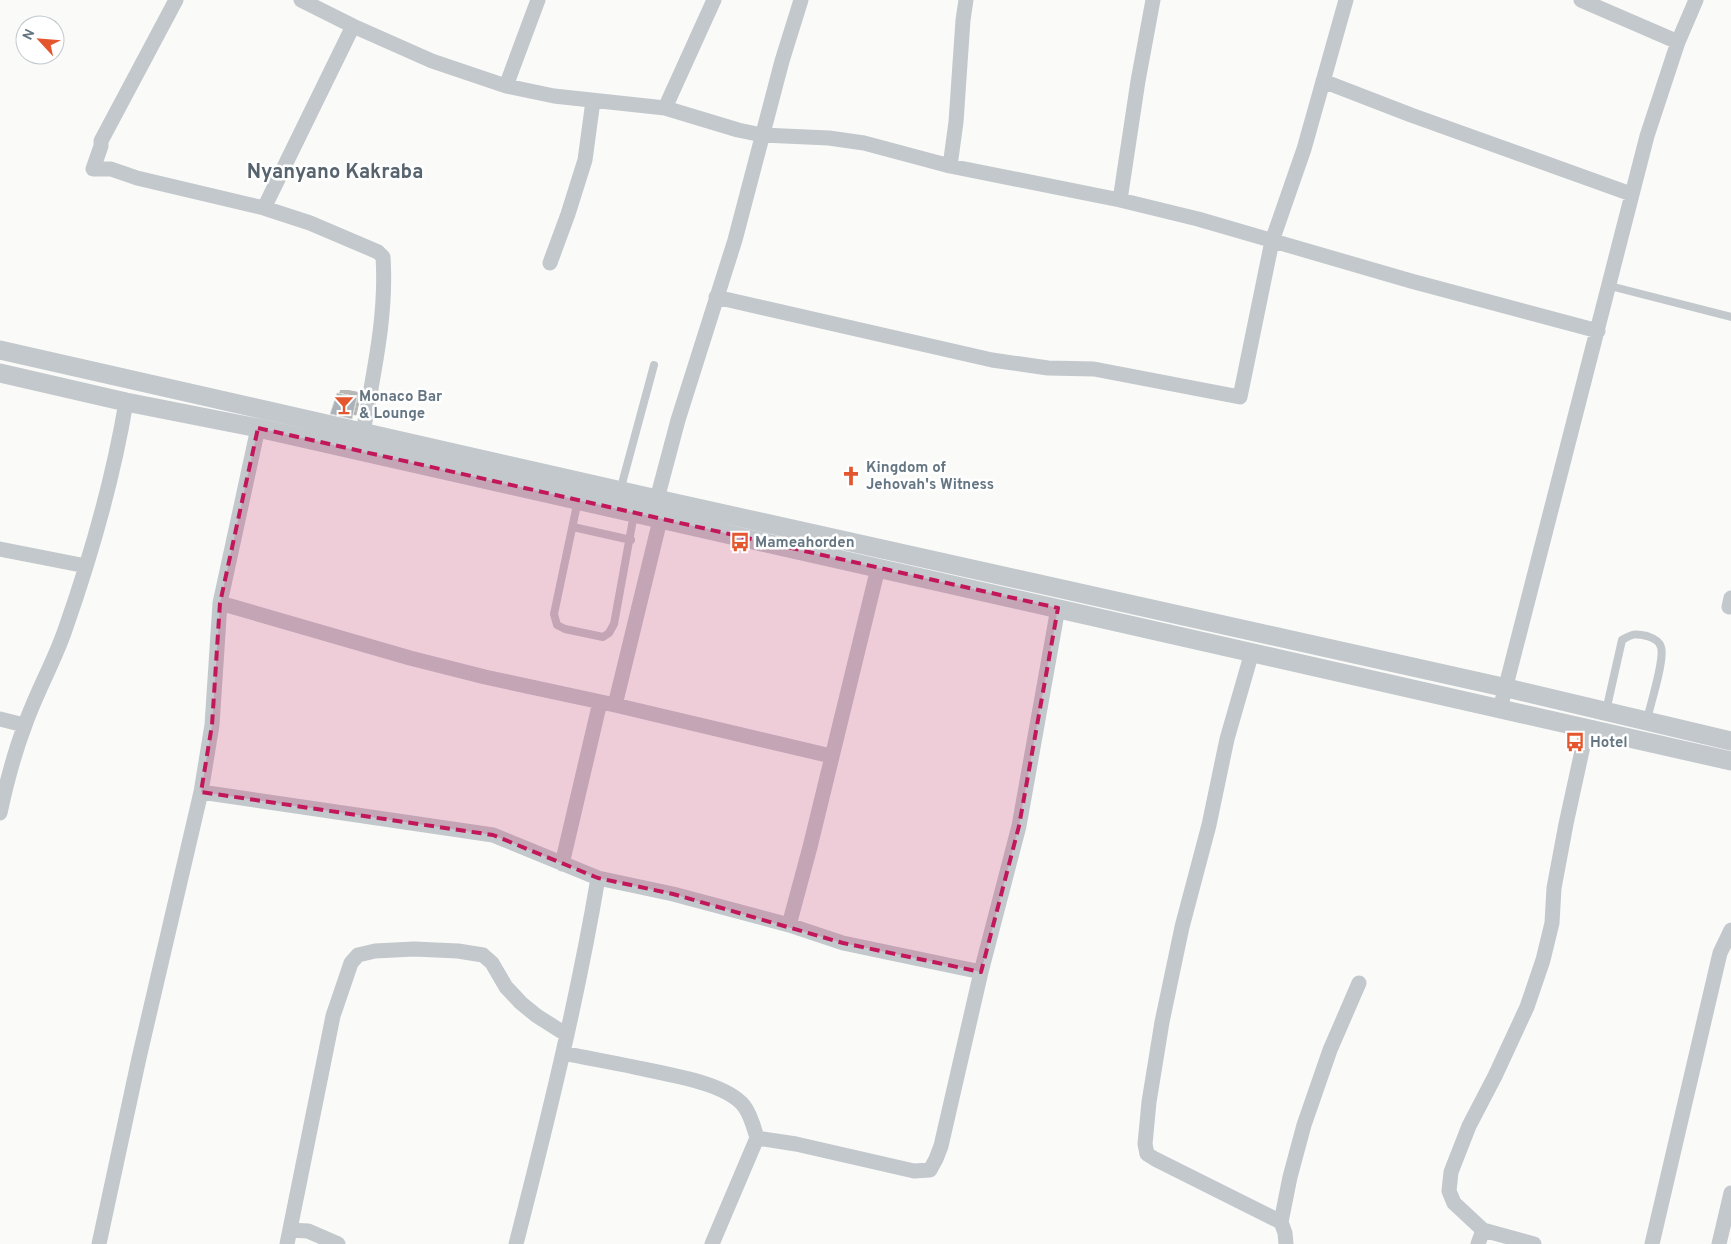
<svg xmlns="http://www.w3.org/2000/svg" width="1731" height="1244" viewBox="0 0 1731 1244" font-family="Overpass,sans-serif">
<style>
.building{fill:#aab3b9;stroke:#dcdcda;filter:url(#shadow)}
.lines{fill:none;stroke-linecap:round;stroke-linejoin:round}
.service{stroke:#c3c8cc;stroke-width:8}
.minor{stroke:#c3c8cc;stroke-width:15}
.tertiary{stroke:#c3c8cc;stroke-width:19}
.marked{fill:#c2185b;fill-opacity:0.2;stroke:#c2185b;stroke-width:4;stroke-dasharray:10 6;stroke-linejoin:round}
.labels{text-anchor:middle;stroke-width:5;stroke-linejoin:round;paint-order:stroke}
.poi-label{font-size:15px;font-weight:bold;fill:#657683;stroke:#fff;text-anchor:start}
.district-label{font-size:20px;font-weight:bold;fill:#57646e;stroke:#fff}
</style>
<defs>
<filter id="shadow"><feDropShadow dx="4" dy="-4" stdDeviation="0" flood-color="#0004"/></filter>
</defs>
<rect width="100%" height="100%" fill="#fafaf8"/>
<!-- building -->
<path class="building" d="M337 393 357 397 352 419 330 414Z"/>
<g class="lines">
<!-- service -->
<path class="service" d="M1610 286 1731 317
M620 491 654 365
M578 500 554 614 557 625 565 629 603 637 609 633 614 624 634 514
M573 527 631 540
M1606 711 1622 640C1632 634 1635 633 1647 636 1653 638 1660 641 1661 647 1665 660 1650 705 1647 720"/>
<!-- minor -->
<path class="minor" d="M176 0 101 141V146L93 169H111L137 178 264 208 310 223 378 252 383 257C387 316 373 375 363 433
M301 0 353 26 432 61 506 86 554 96 665 108 738 130 762 135 829 138 864 143 950 166 1120 200 1198 219 1411 281 1598 331
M1581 0 1678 42
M1323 81 1411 115 1631 194
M506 86 538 0
M665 108 714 0
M950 166 956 122 963 20 966 0
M1120 200 1138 81 1153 0
M264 208 353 26
M550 263 568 214 585 160 593 101
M716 297 992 360 1048 368 1094 369 1240 397 1272 241 1304 149 1346 0
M657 499 678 420 735 240 782 61 801 0
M0 549 86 566
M220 603 410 658 485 677 615 705 831 756
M1729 607 1731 598
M1252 652 1227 739 1209 825 1182 927 1162 1022 1149 1102 1145 1144 1147 1154 1155 1159 1281 1222
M615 705 660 520
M1500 709 1647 136 1678 42 1696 0
M0 719 24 725
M201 792 493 835 598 878 673 894 789 925 843 943 981 972
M0 813C6 785 15 751 25 725 36 693 54 662 65 630 91 556 113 480 126 402
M562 864 600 702
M789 925 810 847 878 568
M563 1053C587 1058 610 1062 634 1067 664 1074 725 1082 744 1106 751 1115 754 1128 757 1138
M290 1230 308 1231 338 1244
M1483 1230 1534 1244
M99 1244 139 1058 201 792 212 725 220 603 258 428
M287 1244 333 1016 351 963 358 955 375 951 414 949 458 951 483 955 492 963 506 987 521 1003 537 1016 567 1035
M516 1244C547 1123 577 1002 598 878
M712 1244 757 1138 796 1144 914 1171 930 1170 936 1159 941 1146 981 972 1019 826 1058 608
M1286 1244 1285 1233 1281 1222 1290 1177 1304 1125 1330 1050 1359 983
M1478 1244 1483 1230 1454 1203 1449 1191 1451 1172 1469 1126 1495 1076 1527 1007 1543 960 1552 923 1554 888 1566 824 1587 728
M1652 1244 1720 953 1731 930
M1719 1244 1731 1193"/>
<!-- tertiary -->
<path class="tertiary" d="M0 350 657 499 1507 688 1731 741
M0 373 126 402 258 428 1731 761"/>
</g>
<!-- marked area -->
<path class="marked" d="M258 428 1058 608 1019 826 981 972 843 943 673 894 598 878 493 835 201 792 212 725 220 603Z"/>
<!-- icons -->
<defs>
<symbol id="bar-bare" viewBox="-9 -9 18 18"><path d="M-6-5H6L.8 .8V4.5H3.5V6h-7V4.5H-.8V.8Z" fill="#e4572e" stroke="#fff" stroke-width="2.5" paint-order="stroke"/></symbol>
<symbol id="church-bare" viewBox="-9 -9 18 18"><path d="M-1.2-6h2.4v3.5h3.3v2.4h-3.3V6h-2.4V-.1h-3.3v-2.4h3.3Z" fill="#e4572e" stroke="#fff" stroke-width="2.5" paint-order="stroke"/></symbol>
<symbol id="bus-bare" viewBox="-9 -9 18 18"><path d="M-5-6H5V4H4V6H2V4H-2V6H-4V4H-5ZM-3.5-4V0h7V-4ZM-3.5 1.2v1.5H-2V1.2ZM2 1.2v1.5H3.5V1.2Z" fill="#e4572e" stroke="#fff" stroke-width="2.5" paint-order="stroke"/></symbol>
</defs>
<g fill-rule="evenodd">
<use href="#bar-bare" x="330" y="391" width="28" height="28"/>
<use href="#church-bare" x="837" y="462" width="28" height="28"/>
<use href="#bus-bare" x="726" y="528" width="28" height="28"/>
<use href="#bus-bare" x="1561" y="728" width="28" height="28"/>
</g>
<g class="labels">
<!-- poi labels -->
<g class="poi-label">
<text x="359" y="401">Monaco Bar<tspan x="359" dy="17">&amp; Lounge</tspan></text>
<text x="866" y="472">Kingdom of<tspan x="866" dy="17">Jehovah's Witness</tspan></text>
<text x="755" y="547">Mameahorden</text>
<text x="1590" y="747">Hotel</text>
</g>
<!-- district labels -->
<g class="district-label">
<text x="335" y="178">Nyanyano Kakraba</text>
</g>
</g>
<!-- north arrow -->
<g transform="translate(40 40) rotate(296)"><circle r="24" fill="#ffffff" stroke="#c1c8cd"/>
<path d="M0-4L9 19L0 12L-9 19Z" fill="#e4572e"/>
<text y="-8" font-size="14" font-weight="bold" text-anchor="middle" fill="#657683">N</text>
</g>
</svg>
